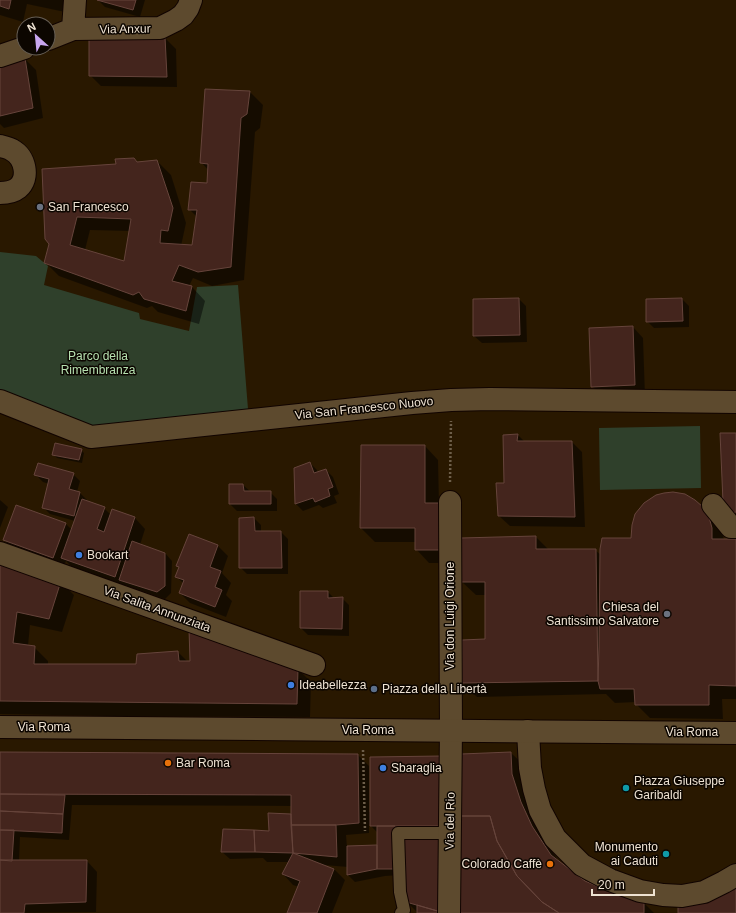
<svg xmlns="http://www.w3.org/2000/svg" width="736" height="913" viewBox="0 0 736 913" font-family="Arial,sans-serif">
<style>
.green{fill:#2f402b}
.shadow{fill:#0007;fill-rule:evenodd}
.building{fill:#44251d;stroke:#66443b;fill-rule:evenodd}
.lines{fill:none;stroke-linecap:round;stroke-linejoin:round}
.service-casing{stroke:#110400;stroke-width:14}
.minor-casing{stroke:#110400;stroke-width:24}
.secondary-casing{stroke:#110400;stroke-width:24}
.path{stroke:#6d5e49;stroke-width:2.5;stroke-dasharray:2 2;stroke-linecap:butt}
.service{stroke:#5d4a2e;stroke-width:12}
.minor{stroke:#5d4a2e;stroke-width:22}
.secondary{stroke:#5d4a2e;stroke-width:22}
.worship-dot{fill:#6b7280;stroke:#0c0600;stroke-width:1.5}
.shop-dot{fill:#3f7fe0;stroke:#0c0600;stroke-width:1.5}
.service-dot{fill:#5c6f8a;stroke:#0c0600;stroke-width:1.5}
.food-dot{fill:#e8710a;stroke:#0c0600;stroke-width:1.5}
.culture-dot{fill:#0f9aa8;stroke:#0c0600;stroke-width:1.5}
.labels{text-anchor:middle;stroke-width:3;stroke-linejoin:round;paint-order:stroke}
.street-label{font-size:12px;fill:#eee2d2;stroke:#0c0600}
.poi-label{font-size:12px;fill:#eee2d2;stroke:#0c0600;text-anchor:start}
.park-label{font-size:12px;fill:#b6e0af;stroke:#0c0600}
</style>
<rect width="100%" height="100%" fill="#291800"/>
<!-- green -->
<path class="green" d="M0 252 36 256 48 266 44 285 139 313 140 319 189 331 197 287 238 285 248 409 94 426 0 389Z
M700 426 701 488 600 490 599 428Z"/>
<!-- shadow -->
<path class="shadow" d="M0 0H68L65 12 27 4 23 22 0 15Z
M98 0H145L140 17 105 7Z
M165 38 176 49 177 87 101 86 90 75Z
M25 59 36 70 43 118 4 128 0 124V67Z
M250 92 263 105 260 128 255 132 244 280 212 286 193 278 189 286 192 287 205 301 199 324 158 312 152 306 147 308 59 276 45 262 50 244 117 165 134 159 138 163 157 161 171 175 186 223 181 246H193L197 217 189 209 208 184 209 171 201 162ZM90 230 130 231 124 262 85 250Z
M519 299 526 306 527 342 482 343 474 336Z
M682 299 689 306V327L654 328 647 321Z
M633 327 643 338 645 396 602 397 592 386Z
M518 435 525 442H572L582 452 585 527 510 526 499 516 505 484 504 436Z
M425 446 438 460 439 504 454 563H429L416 549V542H375L361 528Z
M81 450 84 453 82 463 57 458 53 454Z
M310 463 317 470 318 473 326 470 333 477 339 494 334 496 337 503 323 508 319 505 303 511 296 504Z
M73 474 80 481 77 492 80 493 87 500 86 502 104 508 111 515 112 510 135 518 145 529 140 545 165 553 172 561 171 593 165 599 127 586 126 585 125 586 73 568 66 561 63 568 14 551 4 540 65 523 72 530 75 521 50 514 43 507 49 484 43 482 36 475Z
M243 485 251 492H270L277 499V511H237L230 504Z
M0 500 8 507 0 528Z
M695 500 722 532 724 540H736V699H722L723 719 650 718 636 704V702L615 703 606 694 477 697 463 683 486 640V595H476L462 582V539L536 537 549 550H595L601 555 632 539Z
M254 518 261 525V532H281L288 539V574H247L240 567Z
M189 535 218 546 228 556 222 573 231 583 226 595 232 601 226 617 190 603 180 593 183 583 177 577 180 568 178 566Z
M0 559 61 582 74 595 62 632 30 625 28 646 34 647 48 661V665H136L178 652 188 662 297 668 311 682 310 717 106 716 0 714Z
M301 592H328L334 598H342L349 605V636L308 635 301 628Z
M0 753 358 755 369 766V812H371L442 757V839L418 913 407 902 402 875 385 876 355 882 348 875V867L324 865 334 869 345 880 332 913H288L299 887 293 885 283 874 289 862H267L263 858 230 859 222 852 270 832 292 815V806L72 805 69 840 20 837 19 861H87L97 872 96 912 0 913ZM369 824 378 833V846L347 847 346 835 369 833Z
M511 753 525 766 545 841 560 863 585 882 606 891 643 902 654 913H461Z"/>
<!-- building -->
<path class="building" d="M0 0H11L9 9 0 6Z
M97 0H136L133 10Z
M89 36 165 37 167 77 89 76Z
M25 58 33 108 0 116V66Z
M205 89 250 91 247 114 241 118 231 267 198 272 179 265 172 281 192 286 186 311 144 299 139 292 133 295 44 263 49 244 45 239 42 169 116 164 115 159 134 158 137 162 157 160 173 208 168 231 161 230 160 243 192 245 197 210H188L191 182 207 183 208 164 200 163ZM77 217 131 219 124 261 70 245Z
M519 298 520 335 473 336V299Z
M682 298 683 321 646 322V299Z
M633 326 635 385 591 387 589 328Z
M720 433H736V512L732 513 723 502Z
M518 434 517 441H572L575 517 498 516 496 483H504L503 435Z
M55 443 82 449 79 460 52 455Z
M361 445H425V503H441V550H415V528H360Z
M310 462 314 473 326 469 333 487 328 489 330 496 315 502 313 498 295 504 294 468Z
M38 463 74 473 69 489 80 492 74 516 42 508 49 479 34 475Z
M229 484H243L244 491H271V504H229Z
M673 492 685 494 695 500 703 507 709 517 712 528V539H736V686L709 685V705H635L634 689H600L598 681 599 647 600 549 602 538H631L632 525 635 514 644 503 656 495 664 493Z
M82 499 105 507 97 529 104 532 112 509 135 517 115 577 61 558Z
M16 505 66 523 53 558 3 540Z
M254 517 255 531H281L282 568H239V518Z
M189 534 218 545 210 567 221 571 215 587 222 590 215 607 179 593 184 580 175 577 179 567 176 566Z
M536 536V549H596L598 681 462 683V640L485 639V582H461V538Z
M132 541 165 553V586L157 592 119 580Z
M0 558 61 581 49 619 17 612 13 643 35 646 34 664H136L137 654 178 651 179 661H190L189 629 298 668 297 704 0 701Z
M300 591H328V598L343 597 342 629 300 628Z
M0 752 358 754 359 823 336 825H291V795L0 794Z
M511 752 512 774 521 802 532 826 551 855 585 881 606 890 644 901V913H559L542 902 517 876 497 841 490 816H460L461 754Z
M442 756V826H370V757Z
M0 794 65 795 63 814 0 811Z
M0 811 63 814 62 833 0 830Z
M268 813 291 814 293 853 255 852 254 830 269 831Z
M460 816H490L497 841 517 876 542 902 559 913H460Z
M291 825H336L337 857 293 853Z
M377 826H395V869H377Z
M223 829 254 830 255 852H221Z
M0 830H14L12 861 0 860Z
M401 838H442L441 912 406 902Z
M377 845V869L347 875V846Z
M293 853 334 869 317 913H287L300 881 282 874Z
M0 860H87L86 902 25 904 24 913H0Z
M736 880V913H678V900Z
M417 905 441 912V913H417Z"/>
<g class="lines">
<defs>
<path id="service" d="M401 913 404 910 400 892 398 833H450"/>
<path id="minor" d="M73 29 75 0
M48 39 73 29 160 28 176 20 183 15 188 8 191 0
M0 56 24 48
M0 146C4 147 9 148 12 150 25 157 30 178 18 188 13 192 6 193 0 193
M0 401 91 437 412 403 451 400 490 399 736 402
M713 505 731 527H736
M0 553 314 665
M528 731 530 768 534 789 540 810 555 838 582 865 610 880 640 891 663 895 682 896 704 892 724 882 736 875
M449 913 451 730 450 502"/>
<path id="secondary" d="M0 727 736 733"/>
</defs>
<!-- service casing -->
<use href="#service" class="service-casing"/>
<!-- minor casing -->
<use href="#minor" class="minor-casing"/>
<!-- secondary casing -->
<use href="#secondary" class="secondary-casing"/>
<!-- path -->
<path class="path" d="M450 482 451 421
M363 750 365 831"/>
<!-- service -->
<use href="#service" class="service"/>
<!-- minor -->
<use href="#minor" class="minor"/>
<!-- secondary -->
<use href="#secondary" class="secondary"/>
</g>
<!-- markers -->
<g class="worship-dot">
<circle cx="40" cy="207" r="4"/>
<circle cx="667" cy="614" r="4"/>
</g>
<g class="shop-dot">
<circle cx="79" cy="555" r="4"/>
<circle cx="291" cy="685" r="4"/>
<circle cx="383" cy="768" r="4"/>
</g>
<circle class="service-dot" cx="374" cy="689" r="4"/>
<g class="food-dot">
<circle cx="168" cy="763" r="4"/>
<circle cx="550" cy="864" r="4"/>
</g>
<g class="culture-dot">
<circle cx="626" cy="788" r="4"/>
<circle cx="666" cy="854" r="4"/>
</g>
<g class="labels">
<!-- street labels -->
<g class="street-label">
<text transform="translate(125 29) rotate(-1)" y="4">Via Anxur</text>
<text transform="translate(364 408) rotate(-6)" y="4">Via San Francesco Nuovo</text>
<text transform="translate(157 609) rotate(20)" y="4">Via Salita Annunziata</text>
<text transform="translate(450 616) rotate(-90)" y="4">Via don Luigi Orione</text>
<text x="44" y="731">Via Roma</text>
<text x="368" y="734">Via Roma</text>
<text x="692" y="736">Via Roma</text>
<text transform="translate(450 821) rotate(-89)" y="4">Via del Rio</text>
</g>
<!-- poi labels -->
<g class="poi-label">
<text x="48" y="211">San Francesco</text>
<text x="87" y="559">Bookart</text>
<text x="659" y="611" text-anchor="end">Chiesa del<tspan x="659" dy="14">Santissimo Salvatore</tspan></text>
<text x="299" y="689">Ideabellezza</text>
<text x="382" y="693">Piazza della Libertà</text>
<text x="176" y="767">Bar Roma</text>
<text x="391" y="772">Sbaraglia</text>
<text x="634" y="785">Piazza Giuseppe<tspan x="634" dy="14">Garibaldi</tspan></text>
<text x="658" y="851" text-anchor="end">Monumento<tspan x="658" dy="14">ai Caduti</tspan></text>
<text x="542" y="868" text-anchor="end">Colorado Caffè</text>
</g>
<!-- park labels -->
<g class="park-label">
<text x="98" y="360">Parco della<tspan x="98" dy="14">Rimembranza</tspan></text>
</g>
</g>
<!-- north arrow -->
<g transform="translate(36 36) rotate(333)"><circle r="19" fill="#0c0600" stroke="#665e54"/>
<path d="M0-3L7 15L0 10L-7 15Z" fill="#c8a6ef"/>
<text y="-6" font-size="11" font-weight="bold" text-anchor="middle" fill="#eee2d2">N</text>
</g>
<!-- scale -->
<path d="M592 889v6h62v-6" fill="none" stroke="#eee2d2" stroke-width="2"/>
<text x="598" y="889" font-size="12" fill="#eee2d2" stroke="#0c0600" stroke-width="3" paint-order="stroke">20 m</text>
</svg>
